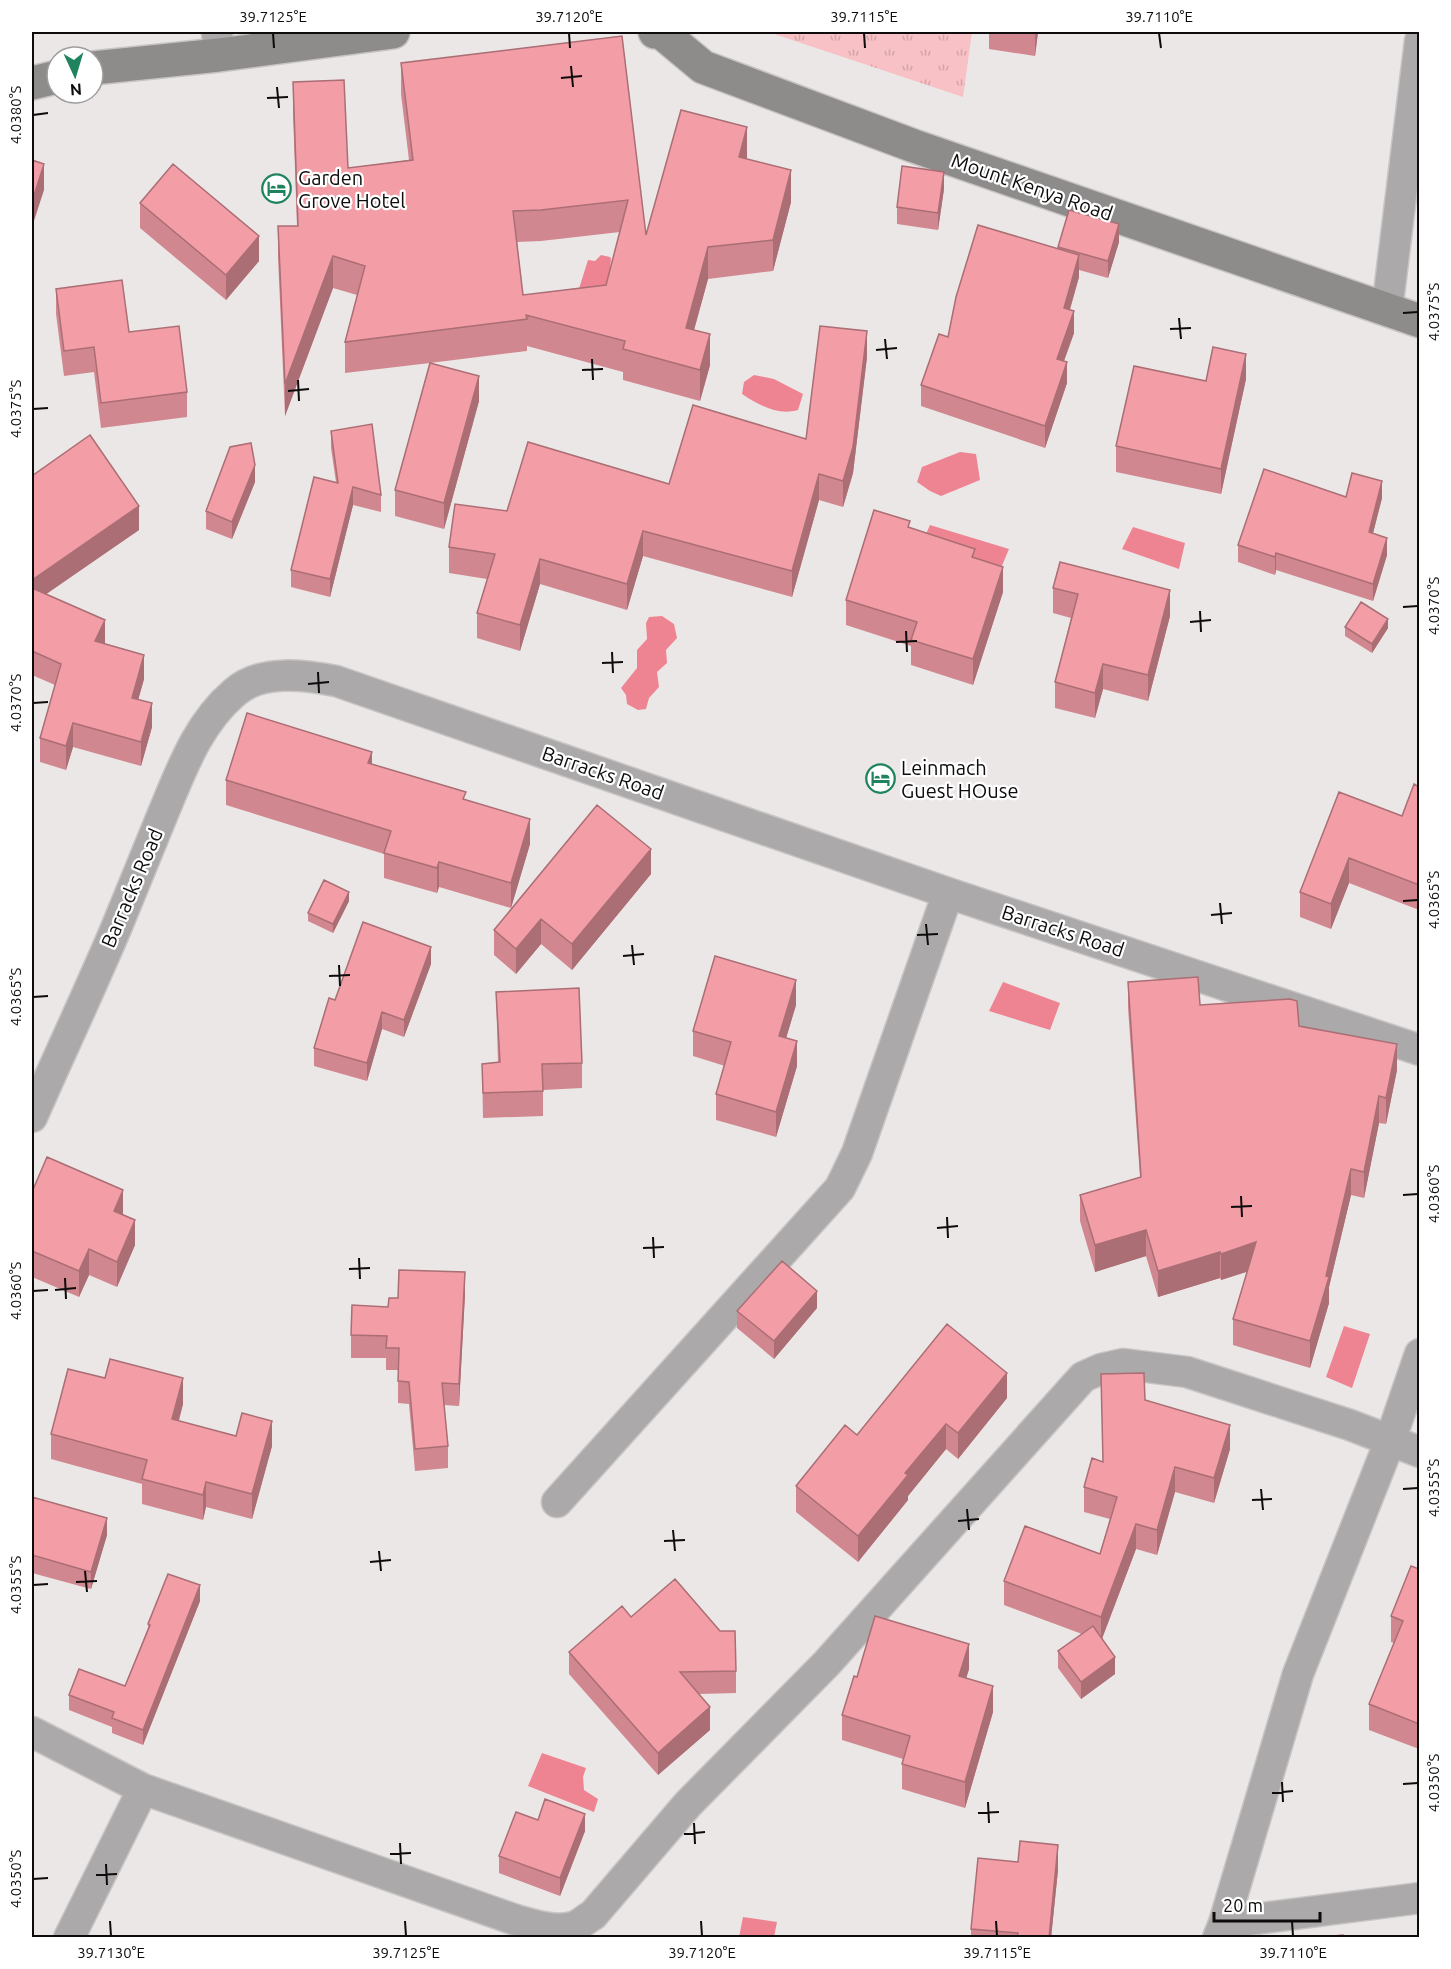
<svg xmlns="http://www.w3.org/2000/svg" width="1451" height="1969" viewBox="0 0 1451 1969" font-family="Ubuntu,sans-serif">
<style>
.grass{fill:url(#grass-tufts)}
.water{fill:#ee8491}
.lines{fill:none;stroke-linecap:round;stroke-linejoin:round}
.street-casing{stroke:#c8c4c4;stroke-width:33}
.secondary-casing{stroke:#c8c4c4;stroke-width:36}
.street{stroke:#aba9a9;stroke-width:30}
.secondary{stroke:#8e8b8b;stroke-width:33}
.wall{fill:#d1878f;fill-rule:evenodd}
.shaded-wall{fill:#aa6e74}
.building{fill:#f39da6;stroke:#aa6e74;stroke-width:1.5;fill-rule:evenodd}
.ticks{fill:none;stroke:#0d0b0b;stroke-width:2}
.labels{text-anchor:middle;stroke-width:4.5;stroke-linejoin:round;paint-order:stroke}
.poi-label{font-size:20px;fill:#0d0b0b;stroke:#fff;text-anchor:start}
.street-label{font-size:20px;fill:#0d0b0b;stroke:#fff}
.neatline{fill:none;stroke:#0d0b0b;stroke-width:2}
.ticks-label{font-size:15px;text-anchor:middle;fill:#0d0b0b}
</style>
<defs>
<pattern id="grass-tufts" width="24" height="20" patternUnits="userSpaceOnUse" patternTransform="scale(1.5)"><rect width="24" height="20" fill="#f7c1c5"/><path d="M3 7l-1-3M5 7V3M7 7l1-3M15 17l-1-3M17 17v-4M19 17l1-3" fill="none" stroke="#d3a4a8"/></pattern>
</defs>
<rect width="100%" height="100%" fill="#ece7e7"/>
<!-- grass -->
<path class="grass" d="M768 32H972L963 97Z"/>
<!-- water -->
<path class="water" d="M601 255 610 257 611 259 606 305 577 295 588 260 595 261Z
M754 375 774 379 803 394 798 410C778 416 759 405 742 394L744 382Z
M960 452 976 454 980 480 941 496 930 491 917 482 922 467Z
M930 525 1009 549 1001 568 922 543Z
M1133 527 1185 543 1179 569 1122 549Z
M662 616 674 624 677 638 666 650 667 663 657 672 659 687 649 698 646 709 638 710 627 704 626 695 621 688 637 668V650L647 639 646 623 649 617Z
M1003 982 1060 1003 1050 1030 989 1011Z
M1344 1326 1370 1334 1352 1388 1326 1377Z
M542 1753 586 1768 583 1777 584 1790 598 1799 594 1812 528 1786Z
M743 1917 777 1922 774 1937H739Z"/>
<g class="lines">
<defs>
<path id="street" d="M217 32 219 55
M1387 310 1420 41
M32 1117C60 1053 90 990 117 926 132 889 147 853 162 816 181 771 197 724 235 692 261 669 305 675 336 681L948 893 1420 1050
M557 1502 840 1188 857 1153 948 893
M32 1732 143 1789 516 1920C535 1925 557 1933 576 1926 582 1923 587 1918 593 1915L688 1804 827 1663 1083 1377 1101 1369 1123 1364 1187 1372 1350 1425 1420 1452
M1224 1923 1420 1898
M69 1938 143 1789
M1218 1938 1224 1923 1298 1674 1390 1441 1420 1354"/>
<path id="secondary" d="M655 32H661L703 67 914 146 1420 321
M93 68 219 55 393 32
M32 83 57 77"/>
</defs>
<!-- street casing -->
<use href="#street" class="street-casing"/>
<!-- secondary casing -->
<use href="#secondary" class="secondary-casing"/>
<!-- street -->
<use href="#street" class="street"/>
<!-- secondary -->
<use href="#secondary" class="secondary"/>
</g>
<!-- wall -->
<path class="wall" d="M989 32H1038L1035 56 989 49Z
M622 36 646 235 747 159 791 202 773 271 708 279 694 330 710 365 700 401 623 380V372L527 346V351L430 363 479 401 444 529 395 516V490L430 363 345 373V342L357 295 333 288 285 416 278 257V226H297L293 113V82L348 168 409 160 401 94V63ZM620 232 606 285 523 295 517 242 541 241Z
M944 189 938 230 897 224V207Z
M140 203 259 261 226 300 140 228Z
M1119 242 1108 278 1079 270V277L1070 310 1074 333 1064 361 1067 383 1045 448 921 406V385L948 337 1058 249V247Z
M56 289 129 332 187 392V417L101 428 94 372 64 376 56 314Z
M867 357 853 473 843 507 819 500 792 597 643 556 627 610 540 584 520 651 477 638V613L487 579 449 573V547L507 511 669 484 806 439Z
M1246 379 1221 494 1116 472V446L1206 381Z
M331 431 381 495V512L353 505 330 597 291 587V570L336 482 331 448Z
M32 476 139 530 45 594 144 679 138 700 152 727 141 766 73 747 66 770 40 762V738L55 685 32 675Z
M255 482 232 539 206 529V511Z
M1346 497 1382 498 1373 533 1387 555 1373 601 1276 570 1275 575 1238 562V545Z
M910 528 975 558 1003 592 973 685 911 665V646L846 625V600Z
M1053 588 1170 616 1148 701 1103 689 1095 718 1055 708V682L1071 618 1053 613Z
M1345 627 1388 628 1372 653 1345 636Z
M372 764 466 800 530 844 511 908 439 887 437 893 384 878V854L226 805V780Z
M1419 787V910L1349 883 1331 929 1300 917V892L1402 816Z
M651 874 572 970 541 944 516 974 494 955V930Z
M349 901 333 933 308 921V913Z
M431 964 404 1037 382 1029 367 1081 314 1066V1048L335 1000Z
M1128 982 1200 1005 1299 1026 1397 1070 1386 1124 1379 1123 1364 1198 1351 1195 1329 1287V1303L1310 1368 1233 1345V1319L1248 1271 1221 1280 1220 1278 1158 1297 1146 1256 1095 1272 1080 1221V1195L1140 1177 1128 1008Z
M496 992 582 1063V1088L543 1090V1116L483 1118 482 1064 498 1063Z
M796 1005 786 1038 797 1066 776 1137 716 1120V1094L725 1066 693 1056V1031Z
M32 1192 123 1215 135 1245 117 1287 89 1275 79 1297 32 1277Z
M465 1294 459 1406 444 1405 448 1446V1468L415 1471 409 1404 398 1403V1370H386V1358H351V1335L388 1307 398 1298Z
M817 1308 774 1359 737 1328V1311Z
M1101 1374 1230 1449 1214 1503 1175 1492 1157 1555 1136 1549 1102 1639 1115 1674 1081 1699 1058 1668V1651L1082 1634 1004 1605V1581L1100 1554 1110 1519 1084 1512V1487L1103 1462Z
M1007 1398 958 1459 946 1449 908 1496V1500L858 1562 796 1512V1486L857 1435Z
M183 1404 179 1421 272 1446 252 1519 206 1507 203 1520 142 1504V1484L51 1459V1434Z
M32 1497 107 1535 91 1589 32 1573Z
M1419 1569V1749L1369 1730V1704L1394 1643 1391 1642V1616Z
M200 1601 143 1745 112 1733V1727L69 1710V1695L125 1686 148 1628V1624Z
M631 1617 736 1671V1693L699 1694 710 1730 658 1775 569 1674V1652Z
M969 1669 966 1678 993 1712 965 1808 902 1789V1764L903 1759 842 1740V1715L857 1677Z
M538 1820 585 1831 560 1896 499 1873V1856Z
M1058 1870 1051 1938H971V1929Z"/>
<!-- shaded-wall -->
<path class="shaded-wall" d="M1035 32H1038L1035 56Z
M747 127V159L739 157Z
M44 164V190L32 227V202Z
M791 170V202L773 271V240Z
M944 172V189L938 230V213Z
M1119 224V242L1108 278V261Z
M259 236V261L226 300V275Z
M708 247V279L686 359V328Z
M1079 255V277L1064 329V308Z
M333 256V288L285 416V384Z
M1074 311V333L1057 380V359Z
M867 331V357L853 473 843 507V481Z
M710 334V365L700 401V370Z
M1246 354V379L1221 494V469Z
M1067 362V383L1045 448V426Z
M479 376V401L444 529V503Z
M255 465V482L232 539V522Z
M819 474V500L792 597V571Z
M1382 481V498L1369 549V532Z
M353 487V505L330 597V579Z
M139 506V530L32 604V580Z
M643 531V556L627 610V584Z
M1387 538V555L1373 601V584Z
M1276 553V570L1275 575V557Z
M540 559V584L520 651V625Z
M1003 567V592L973 685V659Z
M1170 590V616L1148 701V675Z
M1388 619V628L1372 653V644Z
M105 620V644L95 641Z
M144 655V679L132 722V698Z
M1103 664V689L1095 718V693Z
M152 703V727L141 766V742Z
M73 723V747L66 770V746Z
M372 752V777L368 763Z
M530 819V844L511 908V883Z
M651 849V874L572 970V944Z
M1349 858V883L1331 929V904Z
M439 862V887L437 893V868Z
M349 892V901L333 933V924Z
M541 919V944L516 974V949Z
M431 947V964L404 1037V1020Z
M796 980V1005L779 1062V1036Z
M382 1012V1029L367 1081V1063Z
M797 1041V1066L776 1137V1112Z
M1397 1044V1070L1386 1124V1098Z
M1379 1096V1123L1364 1198V1172Z
M1351 1169V1195L1329 1287V1303L1310 1368V1341Z
M123 1190V1215L114 1211Z
M135 1220V1245L117 1287V1262Z
M1146 1230V1256L1095 1272V1245Z
M1256 1242V1269L1221 1280V1254Z
M89 1249V1275L79 1297V1271Z
M1220 1252V1278L1158 1297V1271Z
M465 1272V1294L459 1406V1384Z
M817 1291V1308L774 1359V1341Z
M1007 1373V1398L958 1459V1433Z
M183 1378V1404L172 1444V1419Z
M272 1421V1446L252 1519V1494Z
M946 1424V1449L908 1496V1500L858 1562V1536L905 1473Z
M1230 1425V1449L1214 1503V1478Z
M1175 1467V1492L1157 1555V1530Z
M206 1482V1507L203 1520V1495Z
M107 1518V1535L91 1589V1572Z
M1136 1524V1549L1101 1641V1617Z
M200 1585V1601L143 1745V1730Z
M969 1644V1669L959 1702V1676Z
M1115 1657V1674L1081 1699V1682Z
M993 1686V1712L965 1808V1782Z
M710 1707V1730L658 1775V1753Z
M585 1814V1831L560 1896V1878Z
M1058 1845V1870L1051 1938H1049Z"/>
<!-- building -->
<path class="building" d="M622 36 646 235 681 110 747 127 739 157 791 170 773 240 708 247 686 328 710 334 700 370 623 349 625 341 526 315 527 319 345 342 365 266 333 256 285 384 278 226H298L293 82 344 80 348 168 413 160 401 63ZM628 200 606 285 523 295 513 211 541 210Z
M32 160 44 164 32 202Z
M173 164 259 236 226 275 140 203Z
M902 166 944 172 938 213 897 207Z
M1069 210 1119 224 1108 261 1058 247Z
M978 225 1079 255 1064 308 1074 311 1057 359 1067 362 1045 426 921 385 939 334 948 337 956 297Z
M122 280 129 332 179 326 187 392 101 403 94 347 64 351 56 289Z
M820 326 867 331 853 447 843 481 819 474 792 571 643 531 627 584 540 559 520 625 477 613 495 554 449 547 455 504 507 511 528 442 669 484 693 405 806 439Z
M1213 347 1246 354 1221 469 1116 446 1134 366 1206 381Z
M430 363 479 376 444 503 395 490Z
M372 424 381 495 353 487 330 579 291 570 314 477 338 483 331 431Z
M90 435 139 506 32 580V476Z
M251 443 255 465 232 522 206 511 230 447Z
M1264 469 1346 497 1352 473 1382 481 1369 532 1387 538 1373 584 1276 553 1275 557 1238 545Z
M874 510 910 521 908 527 975 549 972 557 1003 567 973 659 911 640 917 622 846 600Z
M1060 562 1170 590 1148 675 1103 664 1095 693 1055 682 1078 594 1053 588Z
M32 588 105 620 95 641 144 655 132 698 152 703 141 742 73 723 66 746 40 738 61 664 32 651Z
M1361 602 1388 619 1372 644 1345 627Z
M247 713 372 752 368 763 466 792 463 799 530 819 511 883 439 862 437 868 384 853 391 831 226 780Z
M1414 784 1419 787V885L1349 858 1331 904 1300 892 1339 792 1402 816Z
M597 805 651 849 572 944 541 919 516 949 494 930Z
M324 880 349 892 333 924 308 913Z
M363 922 431 947 404 1020 382 1012 367 1063 314 1048 329 998 335 1000Z
M715 956 796 980 779 1036 797 1041 776 1112 716 1094 731 1042 693 1031Z
M1198 977 1200 1005 1290 999 1297 1001 1299 1026 1397 1044 1386 1098 1379 1096 1364 1172 1351 1169 1326 1276 1329 1277 1310 1341 1233 1319 1256 1242 1221 1254 1220 1252 1158 1271 1146 1230 1095 1245 1080 1195 1141 1177 1128 982Z
M579 988 582 1063 542 1064 543 1091 483 1093 482 1064 500 1062 496 992Z
M47 1157 123 1190 114 1211 135 1220 117 1262 89 1249 79 1271 32 1251V1192Z
M782 1261 817 1291 774 1341 737 1311Z
M399 1270 465 1272 459 1384 442 1383 448 1446 415 1449 409 1382 398 1381 399 1348H386L387 1336 351 1335 352 1305 388 1307 389 1298H398Z
M947 1324 1007 1373 958 1433 946 1424 905 1473 908 1475 858 1536 796 1486 845 1425 857 1435Z
M110 1359 183 1378 172 1419 236 1436 242 1413 272 1421 252 1494 206 1482 203 1495 142 1479 147 1460 51 1434 68 1369 105 1378Z
M1144 1373 1145 1400 1230 1425 1214 1478 1175 1467 1157 1530 1136 1524 1101 1617 1004 1581 1025 1526 1100 1554 1117 1497 1084 1487 1092 1458 1103 1462 1101 1374Z
M32 1497 107 1518 91 1572 32 1555Z
M1411 1566 1419 1569V1724L1369 1704 1403 1621 1391 1616Z
M168 1574 200 1585 143 1730 112 1718 114 1712 69 1695 79 1669 125 1686 150 1625 148 1624Z
M675 1579 720 1631H735L736 1671 680 1672 710 1707 658 1753 569 1652 622 1606 631 1617Z
M875 1616 969 1644 959 1676 993 1686 965 1782 902 1764 910 1736 842 1715 854 1676 857 1677Z
M1093 1626 1115 1657 1081 1682 1058 1651Z
M545 1799 585 1814 560 1878 499 1856 516 1812 538 1820Z
M1020 1841 1058 1845 1049 1938H1017L1018 1933 971 1929 978 1858 1018 1862Z
M1343 1935 1344 1938H1312Z"/>
<!-- ticks -->
<path class="ticks" d="M273 33 274 48M569 33 570 48M864 33 865 48M1159 33 1161 48M571 66 573 87M561 78 582 76M277 87 279 108M267 98 288 97M33 115 48 113M1403 313 1418 312M1179 318 1181 339M1170 329 1191 328M885 339 887 359M876 350 897 348M592 359 593 380M582 370 603 369M298 380 299 401M288 391 309 389M33 409 48 408M1403 607 1418 606M1200 611 1201 632M1190 622 1211 620M906 631 907 652M896 642 917 641M612 652 613 673M602 663 623 662M318 672 319 693M308 684 329 682M33 703 48 702M1403 901 1418 900M1220 903 1222 924M1211 915 1232 913M926 924 928 945M917 935 938 934M632 945 634 965M623 956 644 954M339 965 340 986M329 976 350 975M33 997 48 996M1403 1195 1418 1194M1241 1196 1242 1217M1231 1207 1252 1206M947 1217 948 1238M937 1228 958 1226M653 1237 654 1258M643 1248 664 1247M359 1258 360 1279M349 1269 370 1268M65 1278 66 1299M55 1290 76 1288M33 1291 48 1290M1261 1489 1263 1510M1403 1489 1418 1488M1252 1500 1272 1499M967 1509 969 1530M958 1521 979 1519M673 1530 675 1551M664 1541 685 1540M379 1551 381 1571M370 1562 391 1560M85 1571 87 1592M76 1582 97 1581M33 1585 48 1584M1282 1782 1283 1802M1403 1784 1418 1783M1272 1793 1293 1791M988 1802 989 1823M978 1813 999 1812M694 1823 695 1844M684 1834 705 1832M400 1843 401 1864M390 1854 411 1853M106 1864 107 1885M96 1875 117 1874M33 1879 48 1878M110 1921 111 1936M405 1921 406 1936M701 1921 702 1936M996 1921 997 1936M1292 1921 1293 1936"/>
<!-- icons -->
<defs>
<symbol id="hotel-ring" viewBox="-11 -11 22 22"><circle r="9.5" fill="#fff" stroke="#1f845e" stroke-width="1.5"/><path d="M-6-4.5h1.5V1H6V5H4.5V3h-9V5H-6ZM-4 0a1.8 1.8 0 1 1 3.6 0ZM.5 0V-2.5h3Q6-2.5 6 0Z" fill="#1f845e"/></symbol>
</defs>
<g fill-rule="evenodd">
<use href="#hotel-ring" x="260" y="172" width="33" height="33"/>
<use href="#hotel-ring" x="864" y="762" width="33" height="33"/>
</g>
<g class="labels">
<!-- poi labels -->
<g class="poi-label">
<text x="298" y="185">Garden<tspan x="298" dy="23">Grove Hotel</tspan></text>
<text x="901" y="775">Leinmach<tspan x="901" dy="23">Guest HOuse</tspan></text>
</g>
<!-- street labels -->
<g class="street-label">
<text transform="translate(1032 187) rotate(19)" y="7">Mount Kenya Road</text>
<text transform="translate(603 773) rotate(19)" y="7">Barracks Road</text>
<text transform="translate(132 888) rotate(-67)" y="7">Barracks Road</text>
<text transform="translate(1063 931) rotate(18)" y="7">Barracks Road</text>
</g>
</g>
<!-- border -->
<rect width="1451" height="1969" fill="none" stroke="#ffffff" stroke-width="66"/>
<!-- north arrow -->
<g transform="translate(75 75) rotate(176)"><circle r="28" fill="#ffffff" stroke="#9e9d9d" stroke-width="1.5"/>
<path d="M0-4.5L10 22L0 15L-10 22Z" fill="#1f845e"/>
<text y="-9" font-size="16" font-weight="bold" text-anchor="middle" fill="#0d0b0b">N</text>
</g>
<!-- scale -->
<path d="M1214 1912v9h106v-9" fill="none" stroke="#0d0b0b" stroke-width="3"/>
<text x="1223" y="1912" font-size="18" fill="#0d0b0b" stroke="#ffffff" stroke-width="4.5" paint-order="stroke">20 m</text>
<rect x="33" y="33" width="1385" height="1903" class="neatline"/>
<g class="ticks-label">
<text x="273" y="22">39.7125°E</text>
<text x="569" y="22">39.7120°E</text>
<text x="864" y="22">39.7115°E</text>
<text x="1159" y="22">39.7110°E</text>
<text transform="translate(16 115) rotate(-90)" y="5">4.0380°S</text>
<text transform="translate(1434 312) rotate(-90)" y="5">4.0375°S</text>
<text transform="translate(16 409) rotate(-90)" y="5">4.0375°S</text>
<text transform="translate(1434 606) rotate(-90)" y="5">4.0370°S</text>
<text transform="translate(16 703) rotate(-90)" y="5">4.0370°S</text>
<text transform="translate(1434 900) rotate(-90)" y="5">4.0365°S</text>
<text transform="translate(16 997) rotate(-90)" y="5">4.0365°S</text>
<text transform="translate(1434 1194) rotate(-90)" y="5">4.0360°S</text>
<text transform="translate(16 1291) rotate(-90)" y="5">4.0360°S</text>
<text transform="translate(1434 1488) rotate(-90)" y="5">4.0355°S</text>
<text transform="translate(16 1585) rotate(-90)" y="5">4.0355°S</text>
<text transform="translate(1434 1783) rotate(-90)" y="5">4.0350°S</text>
<text transform="translate(16 1879) rotate(-90)" y="5">4.0350°S</text>
<text x="111" y="1958">39.7130°E</text>
<text x="406" y="1958">39.7125°E</text>
<text x="702" y="1958">39.7120°E</text>
<text x="997" y="1958">39.7115°E</text>
<text x="1293" y="1958">39.7110°E</text>
</g>
</svg>
